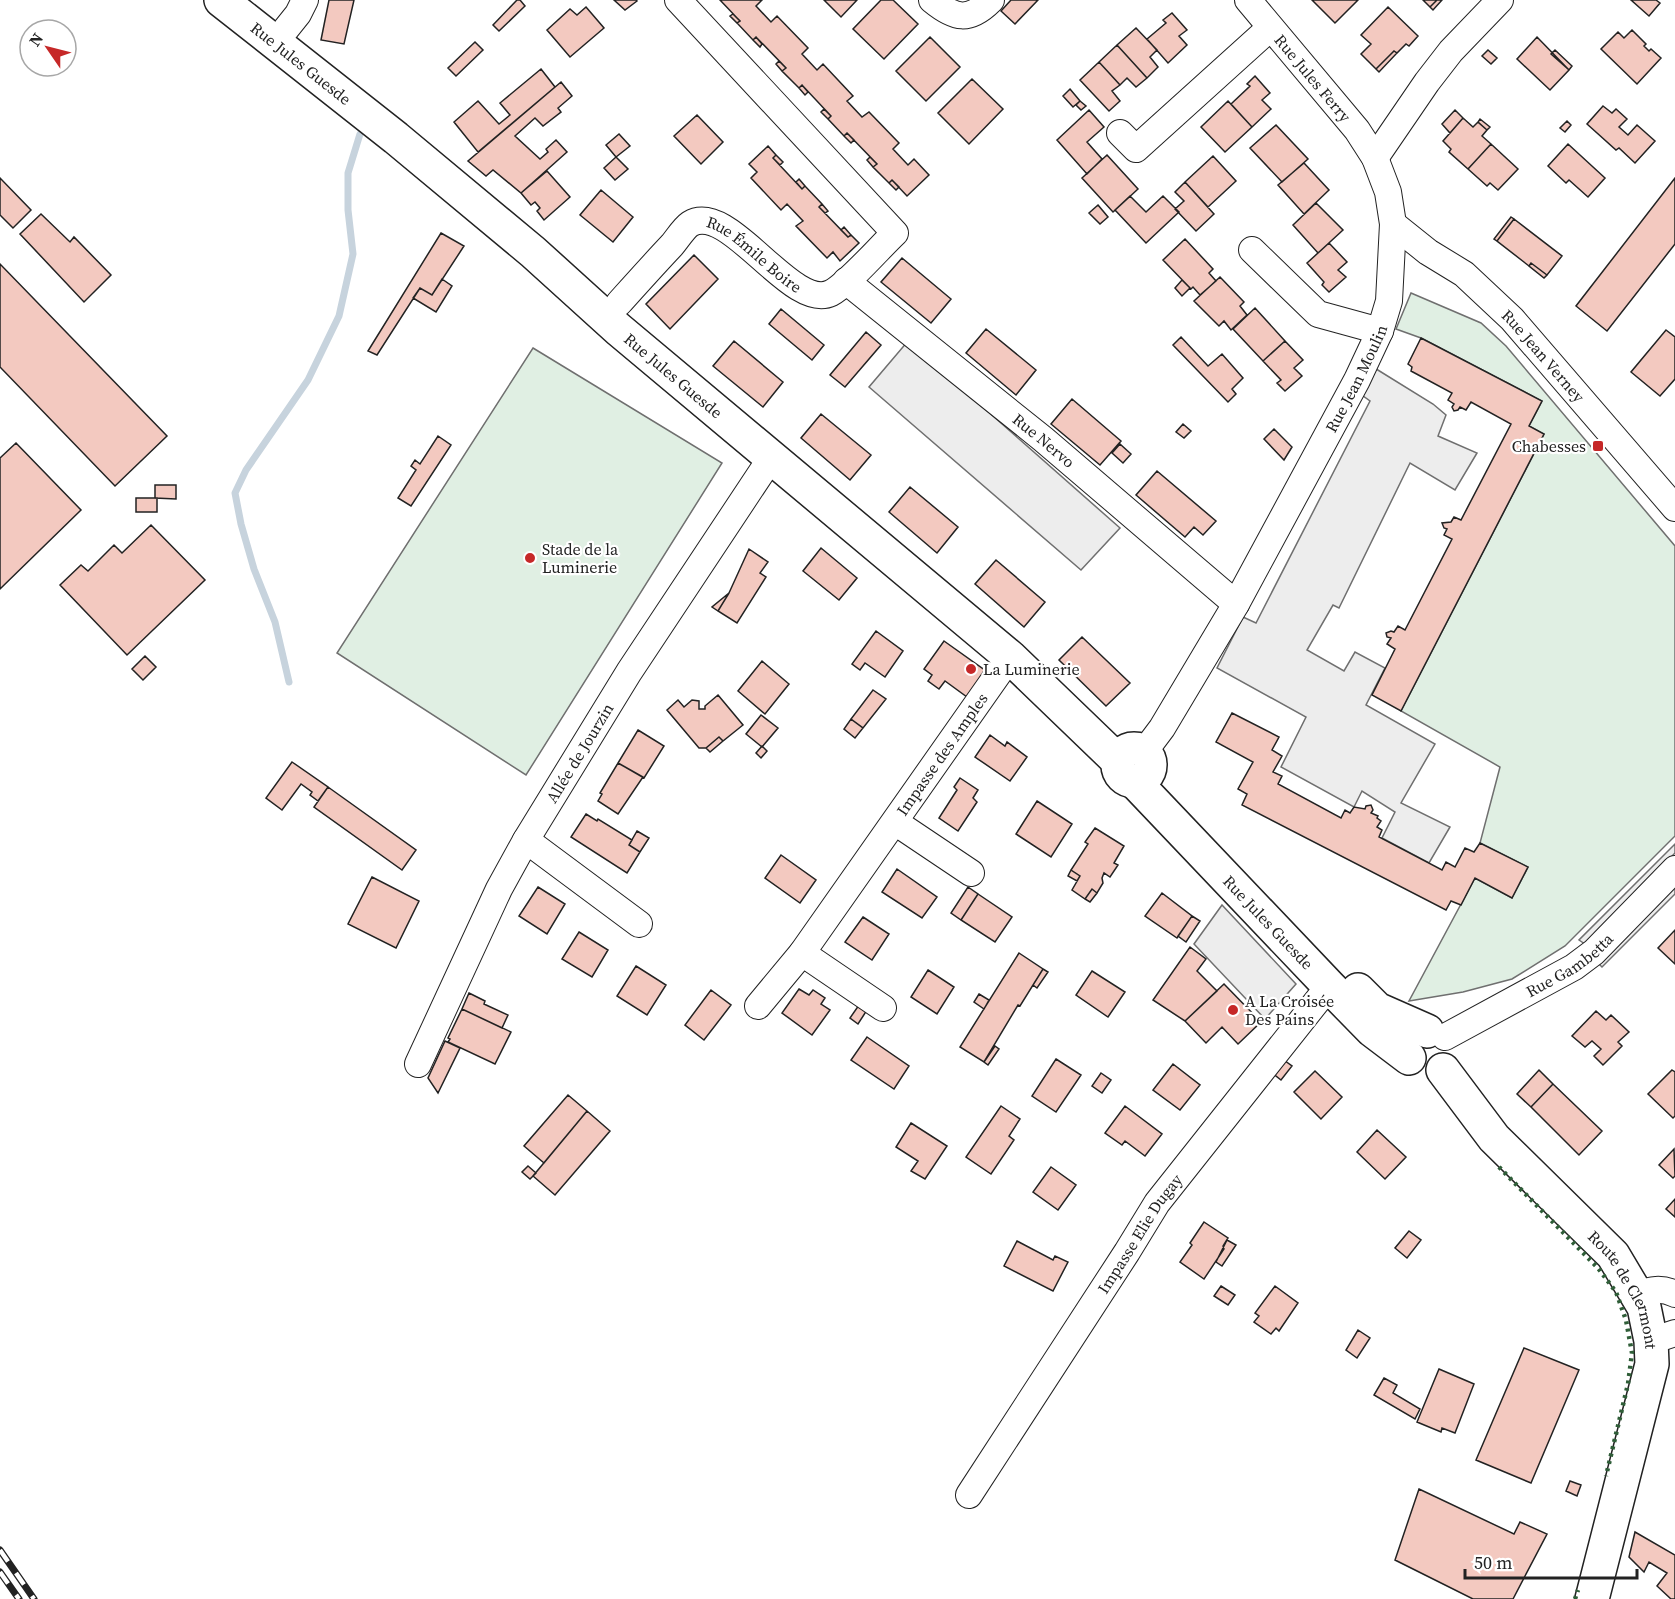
<svg xmlns="http://www.w3.org/2000/svg" width="1675" height="1599" viewBox="0 0 1675 1599" font-family="'Source Serif 4',serif">
<style>
.green{fill:#e0efe3;stroke:#6f6f6f;stroke-width:1.5}
.parking{fill:#ededed;stroke:#6f6f6f;stroke-width:1.5}
.lines{fill:none;stroke-linecap:round;stroke-linejoin:round}
.stream{stroke:#c7d3dd;stroke-width:7}
.building{fill:#f3c9c0;stroke:#222;stroke-width:1.5}
.minor-casing{stroke:#222;stroke-width:28}
.major-casing{stroke:#222;stroke-width:36}
.minor{stroke:#fff;stroke-width:26}
.major{stroke:#fff;stroke-width:33}
.rail-casing{stroke:#222;stroke-width:7}
.rail{stroke:#fff;stroke-width:4.5;stroke-dasharray:14;stroke-linecap:butt}
.hedge{stroke:#2f5e38;stroke-width:4.5;stroke-dasharray:3 4.5;stroke-linecap:butt}
.poi-dot{fill:#c62828;stroke:#fff;stroke-width:2}
.labels{text-anchor:middle;stroke-width:4.5;stroke-linejoin:round;paint-order:stroke}
.street-label{font-size:16px;fill:#222;stroke:#fff}
.poi-label{font-size:16px;fill:#222;stroke:#fff;text-anchor:start}
</style>
<rect width="100%" height="100%" fill="#fff"/>
<!-- green -->
<path class="green" d="M1411 293 1481 323 1506 346 1675 546V836L1565 946 1512 979 1463 992 1409 1001 1475 878 1512 898 1528 867 1480 843 1500 767 1401 711 1544 434 1529 426 1542 401 1421 338 1396 329Z
M533 348 722 463 526 775 337 653Z"/>
<!-- parking -->
<path class="parking" d="M908 341 1120 528 1081 570 869 387Z
M1373 367 1433 404 1446 415 1438 436 1477 453 1455 490 1410 463 1339 608 1333 605 1307 650 1344 671 1355 652 1385 668 1366 705 1435 744 1401 803 1450 827 1429 863 1382 838 1395 812 1362 791 1354 807 1281 767 1306 717 1217 668 1243 617 1256 623 1370 401 1359 393Z
M1675 844V853L1585 944 1579 940Z
M1675 885V894L1602 967 1598 963Z
M1222 905 1296 984 1265 1019 1194 944Z"/>
<g class="lines">
<!-- stream -->
<path class="stream" d="M289 682 275 622 254 569 241 524 235 493 246 470 308 380 339 316 353 254 348 210V173L360 134"/>
</g>
<!-- building -->
<path class="building" d="M329 0H354L344 44 321 40Z
M517 0H520L525 6 499 31 493 25Z
M614 0H636L637 1 625 10Z
M720 0H762L756 6 771 22 777 16 808 48 802 54 817 70 823 64 853 96 847 101 862 117 869 112 899 143 893 149 908 165 914 159 929 175 907 196 892 180 889 183 873 167 877 164 847 133 844 136 828 119 831 116 802 85 799 88 782 71 786 68 756 37 753 40 737 23 740 21Z
M824 0H857L841 17Z
M881 0H893L918 24 884 59 853 29Z
M1011 0H1038L1015 24 1001 11Z
M1312 0H1358L1335 23Z
M1423 0H1437L1430 7Z
M1437 0H1442L1433 10 1430 7Z
M1631 0H1656L1660 3 1649 16Z
M586 7 604 28 570 57 547 30 570 9 577 15Z
M1388 7 1418 36 1409 46 1406 44 1397 53 1394 51 1376 69 1361 54 1371 44 1361 35Z
M1172 13 1187 30 1179 36 1187 45 1168 63 1147 39 1166 23 1163 20Z
M733 14 740 21 737 23 730 16Z
M1136 28 1157 50 1150 57 1158 67 1147 78 1117 45Z
M1632 30 1646 44 1644 46 1649 51 1651 49 1661 58 1637 84 1601 49 1618 32 1624 38Z
M756 37 762 44 760 47 753 40Z
M930 37 960 67 926 101 896 71Z
M1537 37 1569 70 1550 90 1517 59Z
M475 42 483 50 456 76 448 68Z
M1117 45 1147 78 1136 87 1127 78 1120 85 1099 62Z
M1488 50 1497 58 1491 64 1482 56Z
M1555 50 1572 66 1569 70 1551 54Z
M1394 51 1397 53 1379 72 1376 69Z
M779 61 786 68 782 71 776 64Z
M1099 62 1120 85 1112 91 1120 101 1109 111 1080 80Z
M541 69 555 87 478 152 454 122 478 101 499 124 510 115 500 103Z
M1255 76 1270 93 1262 100 1271 109 1252 127 1231 104 1250 86 1247 84Z
M972 79 1003 109 969 144 938 113Z
M561 82 572 96 558 108 561 112 543 126 535 118 515 136 540 159 548 152 546 149 556 140 567 152 521 193 493 170 486 176 468 161Z
M802 85 808 92 805 95 799 88Z
M1070 89 1080 101 1073 107 1063 96Z
M1080 101 1086 106 1081 110 1076 105Z
M1228 101 1252 127 1225 152 1201 127Z
M1603 106 1612 113 1616 109 1627 119 1619 127 1628 135 1637 125 1655 141 1635 163 1619 148 1616 150 1587 124Z
M824 109 831 116 828 119 821 112Z
M1089 110 1104 127 1087 142 1102 159 1087 174 1057 140Z
M1455 110 1463 118 1450 133 1442 124Z
M697 115 723 142 701 164 674 136Z
M1463 118 1473 127 1478 122 1487 130 1482 136 1491 144 1468 169 1449 152 1451 149 1443 141Z
M1480 119 1490 127 1487 130 1478 122Z
M1567 121 1571 125 1565 132 1560 128Z
M1276 125 1308 159 1282 182 1250 148Z
M847 133 854 140 851 143 844 136Z
M619 134 630 146 616 157 606 145Z
M1491 144 1518 169 1498 190 1490 183 1487 186 1468 169Z
M1568 144 1605 178 1588 197 1569 180 1566 183 1548 166Z
M768 146 776 155 773 158 802 189 805 186 822 204 819 207 848 237 851 235 859 243 840 261 833 252 827 258 796 226 803 221 787 204 781 210 751 178 757 172 749 164Z
M776 155 783 162 780 165 773 158Z
M1107 155 1138 189 1113 212 1082 178Z
M1213 156 1236 181 1208 207 1185 182Z
M616 157 628 169 615 180 604 168Z
M870 157 877 164 873 167 867 160Z
M1304 163 1329 190 1304 214 1278 185Z
M547 171 570 197 544 220 537 211 540 208 535 202 531 205 521 193Z
M0 178 31 210 13 228 0 215Z
M1675 178V244L1607 331 1576 306Z
M799 179 805 186 802 189 796 182Z
M892 180 899 187 896 190 889 183Z
M1185 182 1214 214 1196 231 1175 209 1184 201 1175 192Z
M601 190 633 217 613 242 580 215Z
M1130 196 1146 212 1163 196 1179 212 1146 243 1115 210Z
M1316 203 1343 230 1318 253 1293 225Z
M822 204 828 211 825 213 819 207Z
M1098 205 1108 217 1100 224 1089 213Z
M41 214 70 242 74 237 111 275 84 302 20 234Z
M1511 217 1514 219 1497 241 1494 239Z
M1514 219 1562 256 1547 275 1531 263 1529 266 1497 241Z
M844 227 851 235 848 237 841 230Z
M441 233 464 246 432 295 420 288 377 355 368 351Z
M1185 239 1213 269 1209 273 1216 281 1200 295 1193 287 1191 289 1163 260Z
M1329 243 1347 262 1338 270 1346 277 1329 292 1322 285 1324 282 1307 263Z
M694 255 718 279 670 329 646 304Z
M902 258 951 299 931 323 881 282Z
M1531 263 1547 275 1544 278 1529 266Z
M0 264 167 436 115 486 0 367Z
M1220 277 1244 302 1240 306 1247 315 1231 330 1224 321 1219 326 1194 301Z
M442 279 452 286 436 312 413 298 420 288 432 295Z
M1182 280 1190 288 1182 296 1175 288Z
M1255 308 1285 341 1263 361 1233 329Z
M781 309 824 345 812 360 769 324Z
M986 329 1036 370 1016 395 966 353Z
M1666 330 1675 337V379L1660 396 1631 372Z
M866 332 881 345 845 387 830 375Z
M1181 337 1208 366 1222 354 1243 378 1232 389 1236 394 1228 402 1173 345Z
M1421 338 1542 401 1529 426 1544 434 1401 711 1372 695 1395 649 1387 644 1391 638 1387 637 1386 633 1391 631 1394 632 1398 626 1405 630 1452 539 1444 535 1447 529 1444 528 1442 523 1451 522 1454 517 1461 520 1511 424 1471 402 1466 410 1460 407 1458 410 1454 411 1452 407 1454 404 1448 400 1452 393 1411 371 1412 367 1408 364Z
M734 341 783 382 763 407 713 366Z
M1285 341 1303 360 1294 368 1302 376 1285 391 1277 383 1281 380 1263 361Z
M1072 399 1121 441 1100 465 1051 424Z
M821 414 871 455 850 480 801 438Z
M1183 424 1191 431 1184 438 1176 432Z
M1274 429 1292 447 1284 460 1264 439Z
M438 436 451 445 411 506 398 498 416 470 411 466 415 460 420 464Z
M16 443 81 510 0 589V458Z
M1120 444 1131 454 1123 463 1112 453Z
M1157 471 1216 521 1203 535 1194 527 1185 537 1136 495Z
M155 485H176V499L155 498Z
M910 487 958 527 937 553 889 512Z
M136 498H157V512H136Z
M151 525 205 580 127 655 60 585 81 565 88 571 114 545 122 553Z
M821 548 857 578 839 600 803 571Z
M749 549 768 562 760 573 766 577 737 623 718 611 729 593Z
M996 560 1045 602 1024 627 975 584Z
M729 593 718 611 712 607Z
M876 631 903 651 885 677 865 663 860 670 852 664Z
M1082 637 1130 683 1106 706 1059 660Z
M944 641 986 671 967 697 945 681 939 689 928 681 932 675 924 669Z
M145 656 156 667 143 680 132 669Z
M762 661 789 684 765 714 738 691Z
M873 690 886 699 863 728 851 719Z
M718 695 743 725 723 741 719 737 706 748H699L667 710 678 700 684 707 692 700 699 701V709H705V706Z
M1232 713 1279 737 1272 750 1282 756 1273 772 1282 776 1278 784 1341 818 1345 810 1350 813 1354 807 1365 809 1366 806 1371 805 1373 810 1371 813 1378 816 1377 818 1381 821 1377 827 1382 830 1379 837 1442 870 1446 862 1455 867 1465 848 1474 852 1480 843 1528 867 1512 898 1475 878 1461 905 1451 901 1446 910 1242 805 1247 794 1238 789 1253 762 1216 742Z
M761 715 778 728 762 747 746 734Z
M851 719 863 728 855 738 844 729Z
M638 730 664 746 644 778 618 763Z
M990 735 1005 746 1007 742 1027 757 1010 781 975 757Z
M719 737 723 741 710 752 706 748Z
M762 746 767 751 761 758 756 753Z
M292 762 328 787 318 801 310 795 312 792 301 784 282 810 266 798Z
M618 763 643 777 618 814 598 801 602 794 600 793Z
M960 778 978 790 973 798 977 802 958 831 939 818 957 790 954 787Z
M328 787 416 850 402 870 314 807Z
M1037 801 1072 824 1051 857 1016 834Z
M586 814 597 821 598 819 632 840 629 845 640 852 627 873 571 837Z
M1095 828 1124 846 1114 863 1118 865 1110 877 1104 873 1102 878 1103 883 1097 893 1092 889 1085 899 1072 890 1080 876 1071 870 1088 844 1085 842Z
M637 831 649 838 640 852 629 845Z
M781 855 816 880 800 903 765 878Z
M897 869 937 897 922 918 882 892Z
M1071 870 1080 876 1077 881 1068 876Z
M372 877 419 901 396 948 348 924Z
M538 887 565 904 547 934 519 916Z
M968 887 978 894 961 920 951 913Z
M1092 889 1097 893 1090 902 1085 899Z
M1162 893 1192 916 1177 938 1145 916Z
M978 894 1012 917 995 942 961 920Z
M1192 916 1200 921 1186 942 1178 936Z
M863 917 889 934 872 960 845 942Z
M1675 930V964L1658 948Z
M579 932 608 950 592 977 562 959Z
M1190 947 1206 959 1197 971 1217 991 1185 1021 1153 1000Z
M1019 953 1043 969 1020 1006 1018 1005 984 1062 960 1047Z
M636 966 666 985 647 1015 617 996Z
M1043 969 1048 972 1037 988 1033 985Z
M928 970 954 987 937 1014 911 997Z
M1092 971 1125 992 1108 1017 1076 995Z
M1224 984 1261 1022 1238 1044 1222 1027 1206 1043 1185 1021Z
M799 989 809 995 813 990 825 998 821 1004 830 1010 812 1035 782 1013Z
M711 990 731 1005 704 1040 685 1025Z
M469 993 485 1001 484 1004 508 1015 502 1028 462 1009Z
M979 994 989 1000 984 1009 974 1002Z
M859 1005 867 1010 858 1024 850 1018Z
M462 1009 511 1032 495 1064 448 1042 450 1039 448 1038Z
M1596 1011 1606 1020 1611 1015 1629 1032 1618 1042 1622 1046 1603 1065 1594 1056 1601 1049 1592 1041 1585 1047 1572 1036Z
M867 1037 909 1066 894 1089 851 1060Z
M445 1041 460 1048 438 1093 428 1078Z
M995 1046 999 1049 988 1065 984 1062Z
M1281 1058 1292 1066 1281 1080 1271 1072Z
M1056 1059 1081 1075 1056 1112 1032 1096Z
M1173 1064 1200 1085 1180 1110 1153 1090Z
M1539 1070 1553 1084 1531 1107 1517 1094Z
M1672 1070 1675 1072V1116L1673 1118 1648 1094Z
M1315 1071 1342 1097 1321 1119 1294 1092Z
M1101 1073 1111 1080 1102 1093 1092 1086Z
M1553 1084 1602 1131 1579 1155 1531 1107Z
M568 1095 587 1111 544 1163 524 1146Z
M1001 1106 1020 1119 1009 1136 1014 1140 991 1174 966 1157Z
M1125 1106 1162 1134 1145 1156 1125 1141 1122 1145 1105 1133Z
M587 1111 610 1131 555 1195 533 1176Z
M911 1123 947 1146 925 1179 911 1171 918 1161 896 1147Z
M1377 1130 1406 1157 1385 1179 1357 1152Z
M1674 1149 1675 1176 1673 1178 1659 1165Z
M528 1166 536 1173 530 1179 522 1172Z
M1051 1167 1076 1185 1058 1210 1033 1192Z
M1675 1199V1217L1666 1209Z
M1204 1222 1228 1238 1223 1246 1224 1249 1204 1279 1180 1262 1192 1245 1190 1243Z
M1409 1231 1421 1240 1407 1258 1395 1248Z
M1227 1240 1236 1245 1222 1266 1216 1262Z
M1017 1241 1053 1260 1055 1256 1068 1262 1053 1291 1004 1266Z
M1221 1286 1235 1295 1228 1305 1214 1296Z
M1275 1286 1298 1303 1279 1331 1276 1328 1271 1334 1254 1322 1259 1316 1255 1313Z
M1358 1330 1370 1338 1357 1358 1346 1350Z
M1524 1348 1579 1370 1531 1483 1476 1460Z
M1439 1369 1474 1384 1455 1433 1442 1428 1441 1432 1417 1422Z
M1384 1378 1397 1385 1393 1393 1420 1409 1415 1419 1374 1395Z
M1570 1481 1581 1485 1577 1496 1566 1491Z
M1419 1489 1514 1534 1520 1522 1547 1534 1513 1599H1473L1395 1560Z
M1635 1532 1675 1555V1599H1671L1657 1586 1667 1573 1649 1562 1644 1572 1629 1557Z"/>
<g class="lines">
<defs>
<g id="minor">
<path d="M932 0C955 19 969 22 991 0"/>
<path d="M286 29 298 14 305 0"/>
<path d="M1120 133 1136 149 1270 28"/>
<path d="M1375 158 1427 82 1451 51 1500 0"/>
<path id="s1" d="M1393 224 1428 252 1464 274 1512 319 1675 508"/>
<path d="M1252 250 1318 314 1380 331"/>
<path id="s2" d="M846 281 1043 439 1236 604"/>
<path id="s3" d="M619 303C637 283 654 264 672 245 677 239 684 228 690 224 729 200 791 312 831 293 847 285 880 247 895 233L678 0"/>
<path id="s4" d="M1144 752 1162 728 1236 604 1357 380 1380 331 1389 301 1393 224 1388 192 1375 158 1357 130 1248 0"/>
<path d="M895 822 971 873"/>
<path d="M526 840 639 924"/>
<path d="M802 953 883 1008"/>
<path id="s5" d="M758 1006 802 953 1010 657"/>
<path id="s6" d="M1445 1037 1574 967 1594 952 1675 869"/>
<path id="s7" d="M418 1064 499 889 526 840 629 672 771 458"/>
<path d="M1636 1294C1650 1290 1662 1287 1675 1294"/>
<path d="M1651 1341 1675 1333"/>
<path id="s8" d="M969 1495 1127 1252 1157 1203 1329 986"/>
</g>
<g id="major">
<path id="s9" d="M221 0 396 138 533 252 618 329 1010 657 1118 761"/>
<circle cx="1134" cy="765" r="16"/>
<path id="s10" d="M1134 781 1329 986 1372 1030 1409 1058"/>
<path d="M1358 990 1377 1009 1427 1031"/>
<path id="s11" d="M1443 1070 1494 1138 1613 1255 1644 1307 1651 1341 1652 1364 1592 1599"/>
</g>
</defs>
<!-- minor casing -->
<use href="#minor" class="minor-casing"/>
<!-- major casing -->
<use href="#major" class="major-casing"/>
<!-- minor -->
<use href="#minor" class="minor"/>
<!-- major -->
<use href="#major" class="major"/>
<defs>
<path id="rail" d="M0 1550 34 1599
M0 1572 19 1599"/>
</defs>
<!-- rail casing -->
<use href="#rail" class="rail-casing"/>
<!-- rail -->
<use href="#rail" class="rail"/>
<!-- hedge -->
<path class="hedge" d="M1499 1167 1598 1268 1616 1292 1626 1320 1632 1353 1628 1384 1606 1476
M1575 1599 1578 1590"/>
</g>
<!-- markers -->
<g class="poi-dot">
<rect x="1592" y="440" width="12" height="12" rx="3"/>
<circle cx="530" cy="558" r="6"/>
<circle cx="971" cy="669" r="6"/>
<circle cx="1233" cy="1010" r="6"/>
</g>
<g class="labels">
<!-- street labels -->
<g class="street-label">
<text dy="6" stroke="none"><textPath href="#s9" startOffset="102">Rue Jules Guesde</textPath></text>
<text transform="translate(1313 78) rotate(50)" y="6">Rue Jules Ferry</text>
<text dy="6" stroke="none"><textPath href="#s3" startOffset="182">Rue Émile Boire</textPath></text>
<text dy="6" stroke="none"><textPath href="#s1" startOffset="201">Rue Jean Verney</textPath></text>
<text dy="6" stroke="none"><textPath href="#s9" startOffset="588">Rue Jules Guesde</textPath></text>
<text dy="6" stroke="none"><textPath href="#s4" startOffset="430">Rue Jean Moulin</textPath></text>
<text dy="6" stroke="none"><textPath href="#s2" startOffset="254">Rue Nervo</textPath></text>
<text dy="6" stroke="none"><textPath href="#s7" startOffset="351">Allée de Jourzin</textPath></text>
<text dy="6" stroke="none"><textPath href="#s5" startOffset="312">Impasse des Amples</textPath></text>
<text dy="6" stroke="none"><textPath href="#s10" startOffset="195">Rue Jules Guesde</textPath></text>
<text dy="6" stroke="none"><textPath href="#s6" startOffset="144">Rue Gambetta</textPath></text>
<text dy="6" stroke="none"><textPath href="#s8" startOffset="312">Impasse Elie Dugay</textPath></text>
<text dy="6" stroke="none"><textPath href="#s11" startOffset="288">Route de Clermont</textPath></text>
</g>
<!-- poi labels -->
<g class="poi-label">
<text x="1586" y="452" text-anchor="end">Chabesses</text>
<text x="542" y="555">Stade de la<tspan x="542" dy="18">Luminerie</tspan></text>
<text x="983" y="675">La Luminerie</text>
<text x="1245" y="1007">A La Croisée<tspan x="1245" dy="18">Des Pains</tspan></text>
</g>
</g>
<!-- north arrow -->
<g transform="translate(48 48) rotate(305)"><circle r="28" fill="#ffffff" stroke="#a7a7a7" stroke-width="1.5"/>
<path d="M0-4.5L10 22L0 15L-10 22Z" fill="#c62828"/>
<text y="-9" font-size="16" font-weight="bold" text-anchor="middle" fill="#222222">N</text>
</g>
<!-- scale -->
<path d="M1465 1569v9h172v-9" fill="none" stroke="#222222" stroke-width="3"/>
<text x="1474" y="1569" font-size="18" fill="#222222" stroke="#ffffff" stroke-width="4.5" paint-order="stroke">50 m</text>
</svg>
